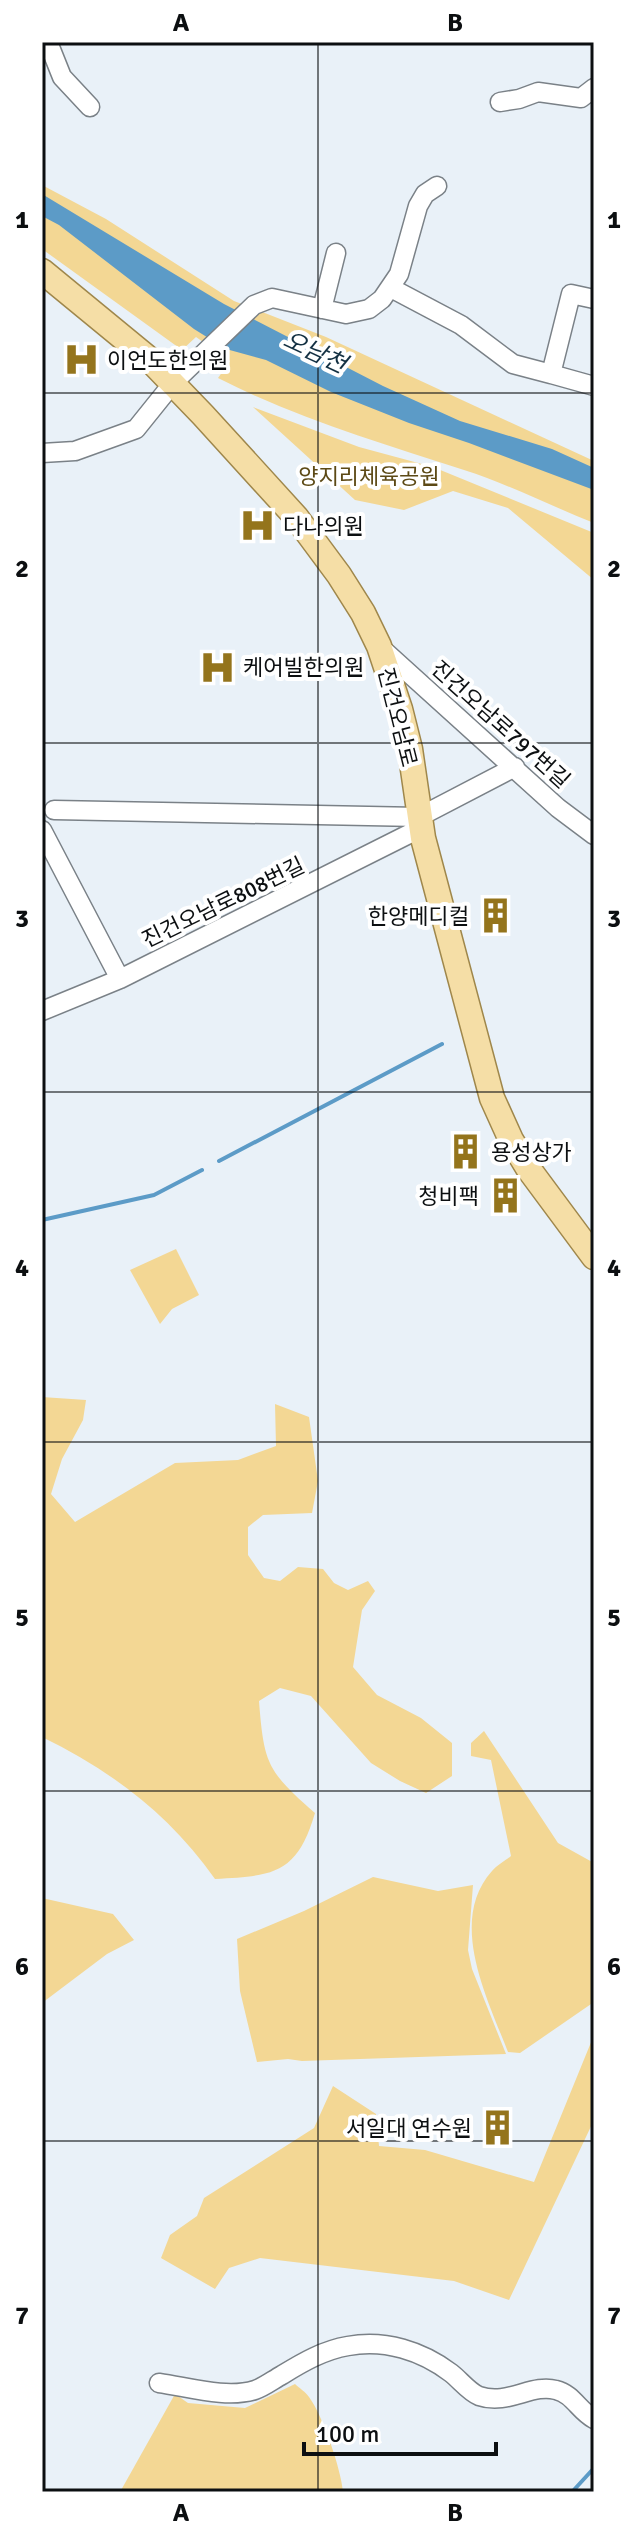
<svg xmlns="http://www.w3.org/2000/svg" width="636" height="2534" viewBox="0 0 636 2534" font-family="Signika,'Noto Sans KR',sans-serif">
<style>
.green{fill:#f3d794}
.water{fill:#5c9bc7}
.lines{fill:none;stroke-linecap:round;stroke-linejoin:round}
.stream{stroke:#5c9bc7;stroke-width:4}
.minor-casing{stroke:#7a8187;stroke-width:21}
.major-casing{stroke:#9f874b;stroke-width:27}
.minor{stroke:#fff;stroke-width:18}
.major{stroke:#f5dea6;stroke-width:24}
.grid{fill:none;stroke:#0c0f11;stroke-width:2;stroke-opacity:0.55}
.labels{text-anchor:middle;stroke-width:8;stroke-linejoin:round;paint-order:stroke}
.poi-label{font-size:22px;fill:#0c0f11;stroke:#fff;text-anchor:start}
.park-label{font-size:22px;fill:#5c4915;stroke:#fff}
.street-label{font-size:22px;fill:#0c0f11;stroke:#fff}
.water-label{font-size:24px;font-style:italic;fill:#133042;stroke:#fff}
.neatline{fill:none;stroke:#0c0f11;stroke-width:3}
.grid-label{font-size:26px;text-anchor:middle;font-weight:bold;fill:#0c0f11}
</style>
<rect width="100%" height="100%" fill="#e9f1f8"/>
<!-- green -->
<path class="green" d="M42 185 106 219 234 301 326 337 594 461V523C551 506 508 484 464 470 381 443 296 418 218 378L230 361 196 337 182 350 42 249Z
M253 407 359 447 433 467 594 533V580L508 508 453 491 404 510 355 500Z
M176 1249 199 1295 172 1309 160 1324 130 1270Z
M42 1397 86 1400 83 1420 62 1459 51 1494 75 1522 175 1463 238 1460 276 1446 275 1404 309 1417 318 1481 312 1513 263 1515 248 1527V1555L264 1578 280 1581 298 1567 323 1569 334 1583 348 1590 368 1581 375 1591 362 1610 353 1667 377 1695 421 1718 452 1743V1776L426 1793 400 1781 371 1763 311 1696 280 1688 259 1701C264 1764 267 1771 315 1813 297 1874 274 1876 215 1879 170 1815 112 1771 42 1737Z
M484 1731 558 1843 594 1863V2002L520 2053 508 2052C488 2000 447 1921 492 1871 497 1865 505 1861 511 1856L491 1760 471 1756V1743Z
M373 1877 438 1891 473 1885 468 1950 472 1969 506 2054 302 2061 288 2059 257 2062 240 1991 237 1939 304 1911Z
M42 1898 113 1914 134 1940 107 1954 42 2003Z
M594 2035V2120L509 2300 454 2281 260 2258 229 2268 215 2289 161 2258 170 2235 197 2216 204 2198 314 2128 333 2086 376 2114 379 2146 425 2150 534 2182Z
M295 2384C299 2388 306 2392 309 2397 323 2416 341 2469 343 2492H120L175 2394 188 2403 245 2408Z"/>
<!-- water -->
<path class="water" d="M42 194 224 304 383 386 460 421 552 449 594 468V490L469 443 409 423 331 392 266 360 226 349 194 329 59 225 42 216Z"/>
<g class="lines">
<!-- stream -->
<path class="stream" d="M219 1161 442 1044
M42 1220 154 1195 202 1170
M572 2492 594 2468"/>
<defs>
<path id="minor" d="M48 42 62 77 90 107
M500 102 519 99 538 92 581 98 594 88
M391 288 461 325 513 364 551 374
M594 299 571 294 551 374 594 386
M322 309 336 253
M42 453 75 451 136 429 173 383 254 305 272 298 346 314 369 309 382 299 399 274 418 206 425 194 437 186
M380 647 558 808 594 835
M54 810 419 817 515 767
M42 830 120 979
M42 1011 120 979 421 828
M159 2383C188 2387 227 2399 255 2390 264 2387 273 2380 282 2375 303 2362 324 2350 348 2346 385 2339 422 2351 451 2373 460 2380 469 2392 479 2396 508 2406 532 2383 556 2390 573 2394 579 2411 594 2419"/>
<path id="major" d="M42 271 149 359 203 415 296 517 339 575 363 613 379 646 400 709 410 749 423 838 492 1098 511 1140 528 1168 594 1257"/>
</defs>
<!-- minor casing -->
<use href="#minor" class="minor-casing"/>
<!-- major casing -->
<use href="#major" class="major-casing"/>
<!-- minor -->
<use href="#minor" class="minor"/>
<!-- major -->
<use href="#major" class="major"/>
</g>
<!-- grid -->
<path class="grid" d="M318 42V2492M42 393H594M42 743H594M42 1092H594M42 1442H594M42 1791H594M42 2141H594"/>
<!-- icons -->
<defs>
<symbol id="hospital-bare" viewBox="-9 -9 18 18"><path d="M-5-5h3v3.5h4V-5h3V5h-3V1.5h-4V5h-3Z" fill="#94741c" stroke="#fff" stroke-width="2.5" paint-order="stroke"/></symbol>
<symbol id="building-bare" viewBox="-9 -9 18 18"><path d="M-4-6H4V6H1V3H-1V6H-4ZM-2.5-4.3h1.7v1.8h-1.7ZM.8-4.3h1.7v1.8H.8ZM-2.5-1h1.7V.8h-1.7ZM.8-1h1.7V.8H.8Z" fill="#94741c" stroke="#fff" stroke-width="2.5" paint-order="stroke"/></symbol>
</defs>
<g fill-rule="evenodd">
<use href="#hospital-bare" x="56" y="334" width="51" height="51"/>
<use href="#hospital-bare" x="232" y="500" width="51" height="51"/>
<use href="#hospital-bare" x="192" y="642" width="51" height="51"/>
<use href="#building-bare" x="470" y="890" width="51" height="51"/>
<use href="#building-bare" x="440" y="1126" width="51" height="51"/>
<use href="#building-bare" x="480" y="1170" width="51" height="51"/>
<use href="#building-bare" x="472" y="2102" width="51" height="51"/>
</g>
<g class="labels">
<!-- poi labels -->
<g class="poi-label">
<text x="107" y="368">이언도한의원</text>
<text x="283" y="534">다나의원</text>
<text x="243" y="675">케어빌한의원</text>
<text x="469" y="924" text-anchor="end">한양메디컬</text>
<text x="491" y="1160">용성상가</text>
<text x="479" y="1204" text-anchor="end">청비팩</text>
<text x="472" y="2136" text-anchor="end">서일대 연수원</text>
</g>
<!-- park labels -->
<g class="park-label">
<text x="369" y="484">양지리체육공원</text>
</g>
<!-- street labels -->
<g class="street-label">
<text transform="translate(398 717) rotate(76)" y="8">진건오남로</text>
<text transform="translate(501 724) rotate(42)" y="8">진건오남로797번길</text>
<text transform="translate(223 902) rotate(-26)" y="8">진건오남로808번길</text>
</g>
<!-- water labels -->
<g class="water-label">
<text transform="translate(315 352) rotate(25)" y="8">오남천</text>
</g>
</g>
<!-- border -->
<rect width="636" height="2534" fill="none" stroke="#ffffff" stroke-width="88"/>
<!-- scale -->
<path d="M304 2442v12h192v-12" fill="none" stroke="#0c0f11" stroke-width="4"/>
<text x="316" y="2442" font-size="24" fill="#0c0f11" stroke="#ffffff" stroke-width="6" paint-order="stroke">100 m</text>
<rect x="44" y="44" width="548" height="2446" class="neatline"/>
<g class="grid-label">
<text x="181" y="31">A</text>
<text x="455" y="31">B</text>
<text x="22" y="228">1</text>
<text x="614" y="228">1</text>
<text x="22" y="577">2</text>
<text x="614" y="577">2</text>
<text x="22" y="927">3</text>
<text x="614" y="927">3</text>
<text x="22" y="1276">4</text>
<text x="614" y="1276">4</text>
<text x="22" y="1626">5</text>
<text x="614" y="1626">5</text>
<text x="22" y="1975">6</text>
<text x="614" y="1975">6</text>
<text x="22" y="2324">7</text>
<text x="614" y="2324">7</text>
<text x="181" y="2521">A</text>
<text x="455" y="2521">B</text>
</g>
</svg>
